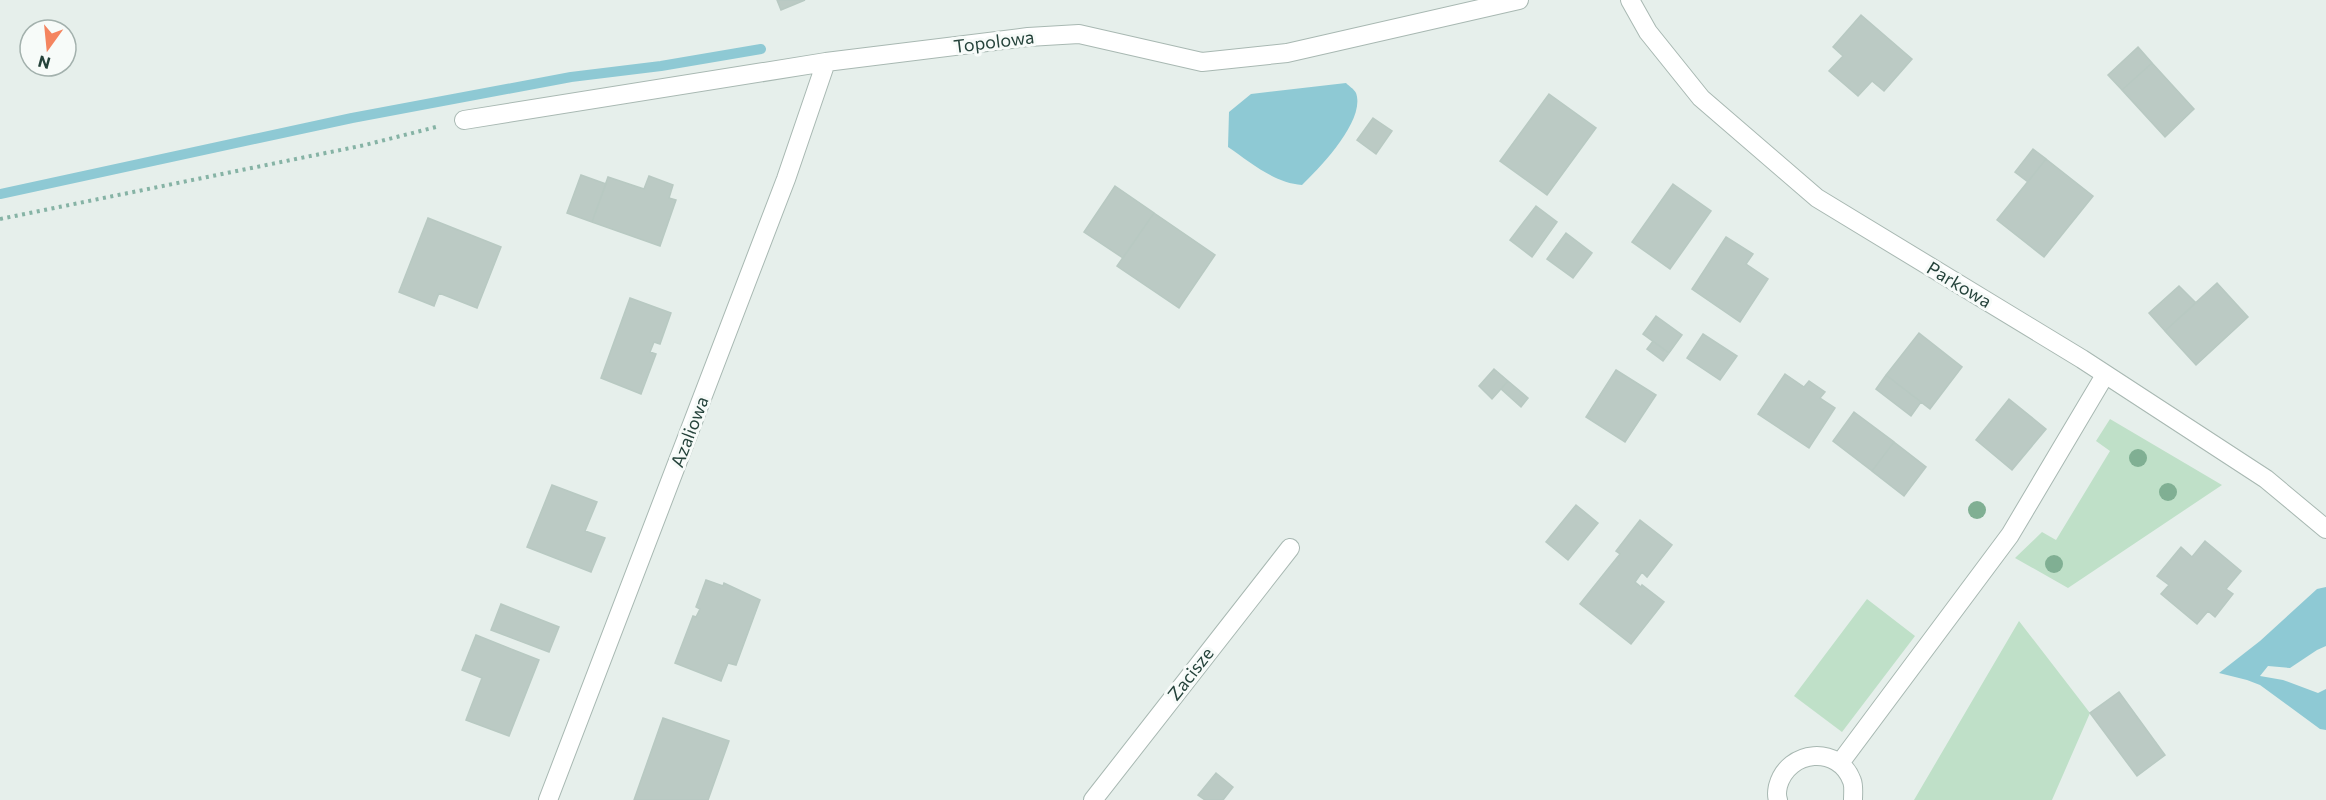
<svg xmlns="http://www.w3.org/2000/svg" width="2326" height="800" viewBox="0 0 2326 800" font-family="Commissioner,sans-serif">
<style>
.green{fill:#bfe0c8}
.water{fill:#8ec9d4}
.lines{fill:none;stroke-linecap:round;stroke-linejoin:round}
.stream{stroke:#8ec9d4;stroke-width:10}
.building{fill:#bbcac4;stroke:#b8c9c2;stroke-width:1.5}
.service-casing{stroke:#a8b8b2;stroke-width:20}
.minor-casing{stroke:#a8b8b2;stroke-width:20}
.path{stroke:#86b3a5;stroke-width:4;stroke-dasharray:3 4.5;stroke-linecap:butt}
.service{stroke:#fff;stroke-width:18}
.minor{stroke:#fff;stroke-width:18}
.tree{fill:#80af93}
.labels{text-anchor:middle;stroke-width:6;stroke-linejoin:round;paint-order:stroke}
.street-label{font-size:18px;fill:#24423a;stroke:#f7fbf9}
</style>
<rect width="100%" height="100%" fill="#e6efeb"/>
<!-- green -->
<path class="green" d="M2110 419 2222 485 2068 588 2015 558 2042 532 2056 540 2110 451 2096 441Z
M1867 599 1915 636 1842 732 1794 696Z
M2019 621 2090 713 2052 800H1914Z"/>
<!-- water -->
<path class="water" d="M1346 83C1349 86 1354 89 1356 93 1366 120 1320 168 1302 185 1274 183 1250 162 1228 147L1229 112 1251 94Z
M2326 587V646L2317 650 2290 668 2268 666 2260 676 2283 680 2318 693 2326 689V730L2320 729 2260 685 2247 680 2219 673 2260 641 2317 589Z"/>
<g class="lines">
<!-- stream -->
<path class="stream" d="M0 194 352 118 571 77 661 66 761 49"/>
</g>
<!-- building -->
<path class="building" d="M777 0H805L781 10Z
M1861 15 1912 59 1884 91 1872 81 1858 96 1829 71 1843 56 1833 47Z
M2138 47 2152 63 2122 90 2108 75Z
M2152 63 2194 109 2165 137 2122 90Z
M1549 94 1596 128 1547 195 1500 161Z
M1373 118 1392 131 1376 154 1357 140Z
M2033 149 2046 159 2028 182 2015 172Z
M2046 159 2093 196 2044 257 1997 220Z
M581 175 606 184 592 222 567 213Z
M649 176 673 185 669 198 676 200 660 246 592 222 608 177 644 189Z
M1673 184 1711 211 1670 269 1632 242Z
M1115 186 1154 213 1123 258 1084 232Z
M1536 206 1557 222 1532 257 1510 240Z
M1154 213 1215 255 1179 308 1117 266Z
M428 218 501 247 477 308 439 293 434 306 399 292Z
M1566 233 1592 253 1573 278 1547 259Z
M1726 237 1753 254 1746 264 1768 279 1740 322 1692 289Z
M2217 283 2248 317 2196 365 2165 331Z
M2179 286 2196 303 2165 331 2149 313Z
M630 298 671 313 660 344 654 342 650 352 656 354 641 394 601 378Z
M1656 316 1682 335 1669 353 1643 334Z
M1919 333 1962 367 1930 409 1886 375Z
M1703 334 1737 356 1720 380 1687 358Z
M1653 341 1669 353 1663 361 1647 349Z
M1494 369 1508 381 1492 399 1479 386Z
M1616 370 1656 395 1625 442 1586 417Z
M1785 374 1804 387 1809 381 1825 392 1820 398 1835 408 1809 448 1758 414Z
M1886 375 1921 402 1911 416 1876 389Z
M1508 381 1528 398 1521 407 1501 389Z
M2009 399 2046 429 2012 470 1976 440Z
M1854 412 1894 442 1872 471 1833 441Z
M1894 442 1926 467 1904 496 1872 471Z
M552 485 597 502 585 531 605 538 591 572 527 547Z
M1576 505 1598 523 1568 560 1546 542Z
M1640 520 1672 545 1647 577 1642 572 1635 582 1641 587 1642 585 1664 602 1631 644 1580 604 1620 554 1616 551Z
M2205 541 2241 571 2226 589 2233 594 2215 617 2208 611 2197 624 2161 594 2169 585 2157 576 2181 547 2192 557Z
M706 580 723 586 724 583 760 600 736 665 728 663 721 681 675 663 693 616 696 617 700 609 696 607Z
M501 604 559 627 549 652 491 630Z
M476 635 539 660 509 736 466 720 482 678 462 670Z
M2119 692 2165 755 2137 776 2090 713Z
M663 718 729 741 708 800H634Z
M1216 773 1233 787 1223 800H1205L1198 795Z"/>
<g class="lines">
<defs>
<path id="service" d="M1840 763 2010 535 2105 375
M1093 800 1290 548
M1778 800C1776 794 1777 792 1778 786 1788 749 1839 745 1852 781 1854 786 1853 794 1853 800"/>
<path id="minor" d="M1630 0 1648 32 1701 98 1817 198 2082 359 2266 479 2326 529
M464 120 826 62 1028 37 1079 34 1202 62 1287 53 1519 0
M548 800 786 179 826 62"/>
</defs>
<!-- service casing -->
<use href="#service" class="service-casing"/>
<!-- minor casing -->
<use href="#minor" class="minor-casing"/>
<!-- path -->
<path class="path" d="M0 219 365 145 440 126"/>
<!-- service -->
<use href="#service" class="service"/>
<!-- minor -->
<use href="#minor" class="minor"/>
</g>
<!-- trees -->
<g class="tree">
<circle cx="2138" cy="458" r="9"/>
<circle cx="2168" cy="492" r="9"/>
<circle cx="1977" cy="510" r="9"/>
<circle cx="2054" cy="564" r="9"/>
</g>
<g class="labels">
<!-- street labels -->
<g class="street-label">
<text transform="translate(994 42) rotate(-7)" y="6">Topolowa</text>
<text transform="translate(1959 285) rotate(31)" y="6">Parkowa</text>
<text transform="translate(690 432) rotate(-69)" y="6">Azaliowa</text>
<text transform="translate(1191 674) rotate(-52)" y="6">Zacisze</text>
</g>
</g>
<!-- north arrow -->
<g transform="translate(48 48) rotate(195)"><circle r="28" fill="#f7fbf9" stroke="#a3b1ad" stroke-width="1.5"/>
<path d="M0-4.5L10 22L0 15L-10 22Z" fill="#f4845f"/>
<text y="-9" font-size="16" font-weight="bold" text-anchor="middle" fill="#24423a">N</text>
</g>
</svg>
